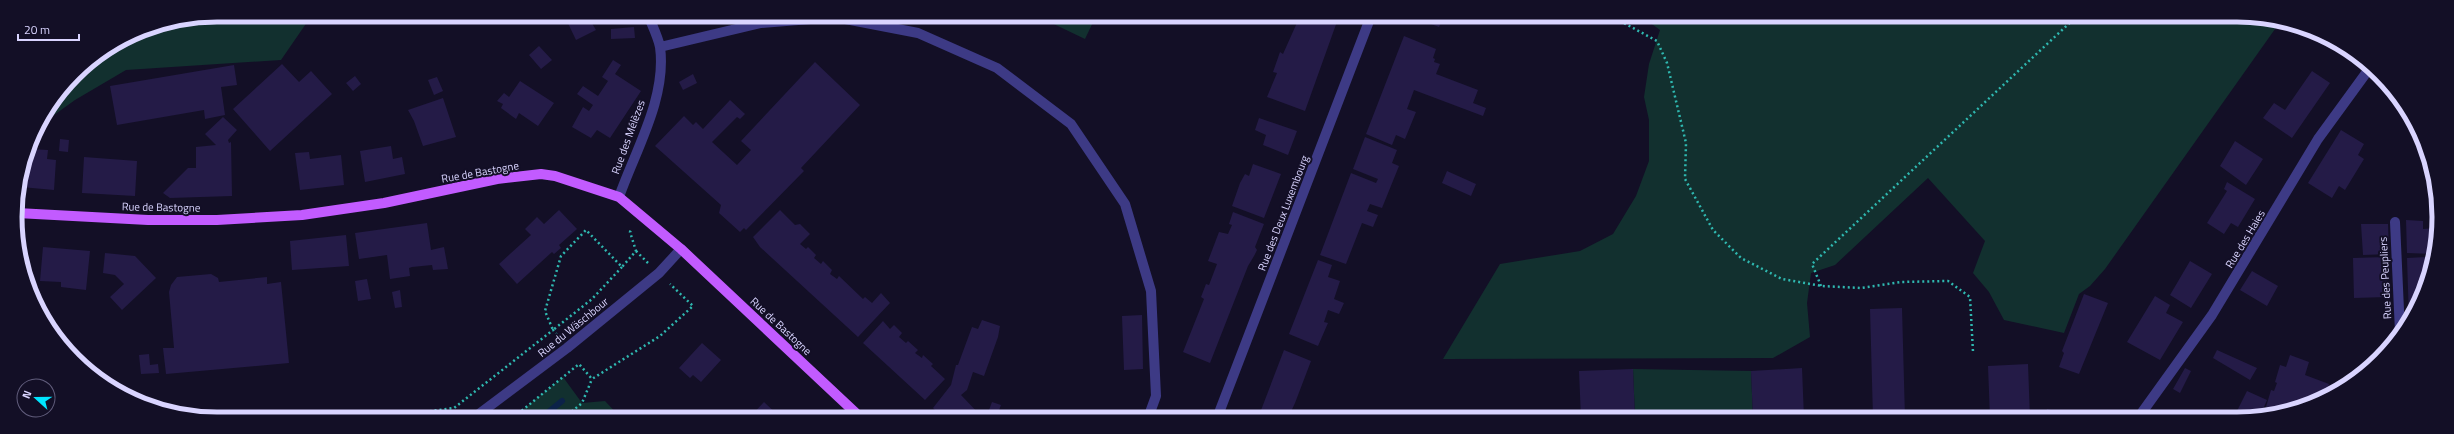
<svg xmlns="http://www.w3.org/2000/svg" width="2454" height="434" viewBox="0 0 2454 434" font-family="'Titillium Web',sans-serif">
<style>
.green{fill:#12302f}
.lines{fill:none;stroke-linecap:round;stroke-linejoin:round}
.stream{stroke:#0c2248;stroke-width:6}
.building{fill:#241b47}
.path{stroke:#2fb8b0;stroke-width:2.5;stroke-dasharray:2 3;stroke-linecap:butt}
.minor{stroke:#3d3a85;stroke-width:10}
.major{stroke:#c25bff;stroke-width:10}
.labels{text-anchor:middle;stroke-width:4;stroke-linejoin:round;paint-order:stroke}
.street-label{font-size:11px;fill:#d9d4ff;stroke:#130f26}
.rim{fill:none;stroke:#d9d4ff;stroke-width:5}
</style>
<rect width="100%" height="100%" fill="#130f26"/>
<!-- green -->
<path class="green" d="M217 15H312L281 60 126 70 75 100 36 128 74 74 140 30Z
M1037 16H1096L1085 39Z
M1641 16 2263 17 2280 22 2105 269 2090 286 2079 294 2064 333 2004 320 1989 292 1973 273 1985 241 1928 178 1835 265 1811 273 1807 303 1810 337 1773 358 1443 359 1500 264 1580 251 1613 234 1636 196 1649 161V120L1644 97 1649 64 1660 30Z
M1633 369 1751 371 1753 418H1635Z
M563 377 582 403 605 401 621 418 514 417Z
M685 410 689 418H645L649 415Z"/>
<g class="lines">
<!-- stream -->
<path class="stream" d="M541 418 562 401"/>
</g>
<!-- building -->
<path class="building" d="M564 15H592L594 18 590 20 596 30 576 40Z
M1300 16H1339L1305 111 1267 97 1277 73 1273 72 1280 52 1283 54Z
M1410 16H1444L1439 27Z
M634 27 635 38 611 39V29Z
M1404 36 1436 49 1433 58 1435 59 1434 62 1440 64 1436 74 1478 90 1473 103 1486 108 1483 116 1414 90 1407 109 1416 112 1405 139 1396 135 1392 145 1366 134Z
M2329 39 2338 42 2356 58 2352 61Z
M539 46 552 60 541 69 529 55Z
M613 60 621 65 615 74 641 91 610 138 597 130 591 138 572 127 583 107 589 111 593 105 577 94 583 86 598 96 608 81 602 77Z
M815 62 860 105 801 168 804 171 746 230 744 228 740 232 719 213 721 205 655 146 684 116 693 125 696 122 703 129 730 100 745 114 740 119 737 117 712 142 737 165 751 150 741 141Z
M282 64 299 82 311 71 332 94 270 151 233 109Z
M234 65 237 85 221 87 225 115 205 119 204 110 117 125 110 86Z
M2312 71 2330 83 2292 138 2263 118 2274 103 2285 110Z
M693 74 697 83 683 90 679 82Z
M355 76 361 84 353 91 346 83Z
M437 77 443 91 434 95 428 80Z
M520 81 554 103 538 126 519 113 516 119 501 108 503 104 497 101 504 93 509 97Z
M443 98 456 137 423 146 414 121 408 110Z
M223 117 237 130 228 140 229 143 231 142 232 196 170 198 163 193 188 168H196V147L216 145 205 134Z
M1259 118 1297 131 1288 155 1263 145 1266 135 1255 130Z
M2341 130 2364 144 2358 155 2364 159 2345 190 2339 186 2332 198 2308 183Z
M1365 137 1397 150 1392 163 1399 166 1382 208 1370 204 1367 211 1378 215 1373 227 1362 223 1346 264 1320 255 1351 173 1376 183 1378 179 1353 169Z
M60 139 69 140 68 152 59 151Z
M2235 141 2263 159 2246 185 2220 166Z
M391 146 393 159 402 157 405 174 365 182 360 151Z
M30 149 48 150 47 159 56 160 54 190 21 187Z
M309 152 310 159 341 155 344 185 300 190 295 153Z
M84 157 137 161 135 196 82 193Z
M1253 164 1281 174 1264 218 1232 206 1240 183 1245 174 1249 176Z
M1447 171 1476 184 1471 196 1442 183Z
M2227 182 2255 199 2238 227 2231 223 2224 234 2207 223 2227 191 2224 189Z
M559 210 577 229 559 245 561 248 554 254 552 252 517 284 499 264 531 235 525 229 537 217 544 224Z
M780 210 795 225 800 224 810 234 800 244 806 249 808 247 816 255 814 258 821 264 823 261 832 270 830 274 837 279 839 276 863 299 865 297 872 303 881 293 890 303 858 337 760 247 753 237Z
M1233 212 1264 224 1255 247 1257 250 1254 256 1248 266 1210 363 1183 352 1204 299 1201 297 1206 284 1209 285 1217 264 1208 261 1219 232 1228 234 1232 225 1229 224Z
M2406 220 2423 221V229L2436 228 2437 243 2434 254 2407 253Z
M427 223 431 250 444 247 448 269 433 270 432 265 412 267 409 268 410 276 390 279 387 255 359 259 355 233Z
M2361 224H2388L2389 254 2363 255Z
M346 235 349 266 292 270 290 241Z
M43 247 90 251 86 290 61 287V282L40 281Z
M105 253 135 256 156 278 122 310 110 297 124 284 115 275 103 273Z
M2386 257 2387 297 2354 298 2353 258Z
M2427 257V276L2418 307 2409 319 2407 258Z
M1318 260 1332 265 1328 277 1340 281 1334 299 1344 303 1339 314 1328 310 1324 322 1328 323 1318 346 1289 334Z
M2190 261 2212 274 2191 308 2170 295Z
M2252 271 2278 286 2267 306 2240 290Z
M211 274 218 278 219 282 267 277V284L281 282 289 363 166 374 163 348H174L169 292 171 285 177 277Z
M367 279 371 299 358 301 355 281Z
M400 290 402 307 395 308 392 292Z
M2084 294 2108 303 2079 374 2059 367 2064 353 2062 351Z
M2155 296 2170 305 2166 313 2183 322 2160 360 2127 342Z
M1902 308 1905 418H1873L1870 309Z
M1142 315 1143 369 1124 370 1122 316Z
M982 320 1000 326 998 337 984 376 973 372 967 390 961 395 983 418H943L933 408 951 385 956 365H958L972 327 978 329Z
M883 321 890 329 894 325 902 333 899 337 906 343 908 341 918 350 915 353 922 358 923 355 933 364 931 366 945 379 925 400 863 343Z
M702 343 721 360 701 382 693 375 690 378 679 368Z
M1284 350 1311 361 1295 403 1288 418H1258Z
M2217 350 2257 368 2250 380 2213 358Z
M149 354 150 365 158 364 159 373 141 374 139 355Z
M2290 355 2309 362 2305 375 2329 384 2325 399 2278 411 2266 407 2271 390 2274 391 2277 383 2275 382 2280 365 2286 367Z
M2028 364 2030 418H1990L1988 366Z
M1802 368 1804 418H1753L1751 371Z
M2185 368 2191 371 2180 393 2173 389Z
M1633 369 1635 418H1581L1579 371Z
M116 382 123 392 121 394 109 386Z
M2247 391 2267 400 2260 416 2233 419Z
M764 402 781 418H749Z
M992 402 1001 405 996 418H986Z
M2047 409 2063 413 2072 417 2071 418H2044Z"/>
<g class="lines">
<!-- path -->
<path class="path" d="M1611 16 1657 41 1667 63 1686 143 1685 179 1713 230 1741 258 1782 279 1822 286 1861 288 1901 282 1948 281 1970 297 1973 352
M636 251 648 263
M622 267 592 299 553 330 545 311 561 256 586 230 622 267 636 251 630 232 632 228
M1821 286 1812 264 2076 17
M385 417 454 408 553 330 558 336
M514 417 579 364 592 379 660 336 693 306 670 284
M564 418 582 403 592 379"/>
<!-- minor -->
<path class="minor" d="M660 47 761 23 835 17 918 33 997 68 1071 124 1125 204 1151 291 1156 396 1148 418
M619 197C635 151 667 98 660 47 658 37 652 25 648 15
M2395 222 2400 332
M475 417 567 348 659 273 681 249
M1217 418 1371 16
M2138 418 2212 315 2318 139 2369 69"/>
<!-- major -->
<path class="major" d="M17 213 148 220H217L302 215 384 203 497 179 541 174 555 176 619 197 681 249 861 418"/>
</g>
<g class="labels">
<!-- street labels -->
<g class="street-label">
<text transform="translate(628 137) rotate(-70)" y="4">Rue des Mélèzes</text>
<text transform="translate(480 172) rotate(-10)" y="4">Rue de Bastogne</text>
<text transform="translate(161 207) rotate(1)" y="4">Rue de Bastogne</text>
<text transform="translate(1283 213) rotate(-69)" y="4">Rue des Deux Luxembourg</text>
<text transform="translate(2245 239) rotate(-59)" y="4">Rue des Haies</text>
<text transform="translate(2385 278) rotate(-93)" y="4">Rue des Peupliers</text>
<text transform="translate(781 326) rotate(43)" y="4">Rue de Bastogne</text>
<text transform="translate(573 327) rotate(-39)" y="4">Rue du Wäschbour</text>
</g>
</g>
<!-- crop -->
<path d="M0 0H2454V434H0ZM217 22H2237A195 195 0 0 1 2432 217V217A195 195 0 0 1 2237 412H217A195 195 0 0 1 22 217V217A195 195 0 0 1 217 22Z" fill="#130f26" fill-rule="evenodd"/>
<path class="rim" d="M217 22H2237A195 195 0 0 1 2432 217V217A195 195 0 0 1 2237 412H217A195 195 0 0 1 22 217V217A195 195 0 0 1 217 22Z"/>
<!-- north arrow -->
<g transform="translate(36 398) rotate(291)"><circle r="19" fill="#130f26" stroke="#625e7d"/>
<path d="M0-3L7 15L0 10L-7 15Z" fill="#00e5ff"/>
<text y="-6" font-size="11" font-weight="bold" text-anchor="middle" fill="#d9d4ff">N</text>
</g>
<!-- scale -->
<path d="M18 34v6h61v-6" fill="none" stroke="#d9d4ff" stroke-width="2"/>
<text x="24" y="34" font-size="12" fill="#d9d4ff" stroke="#130f26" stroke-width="3" paint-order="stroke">20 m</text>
</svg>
